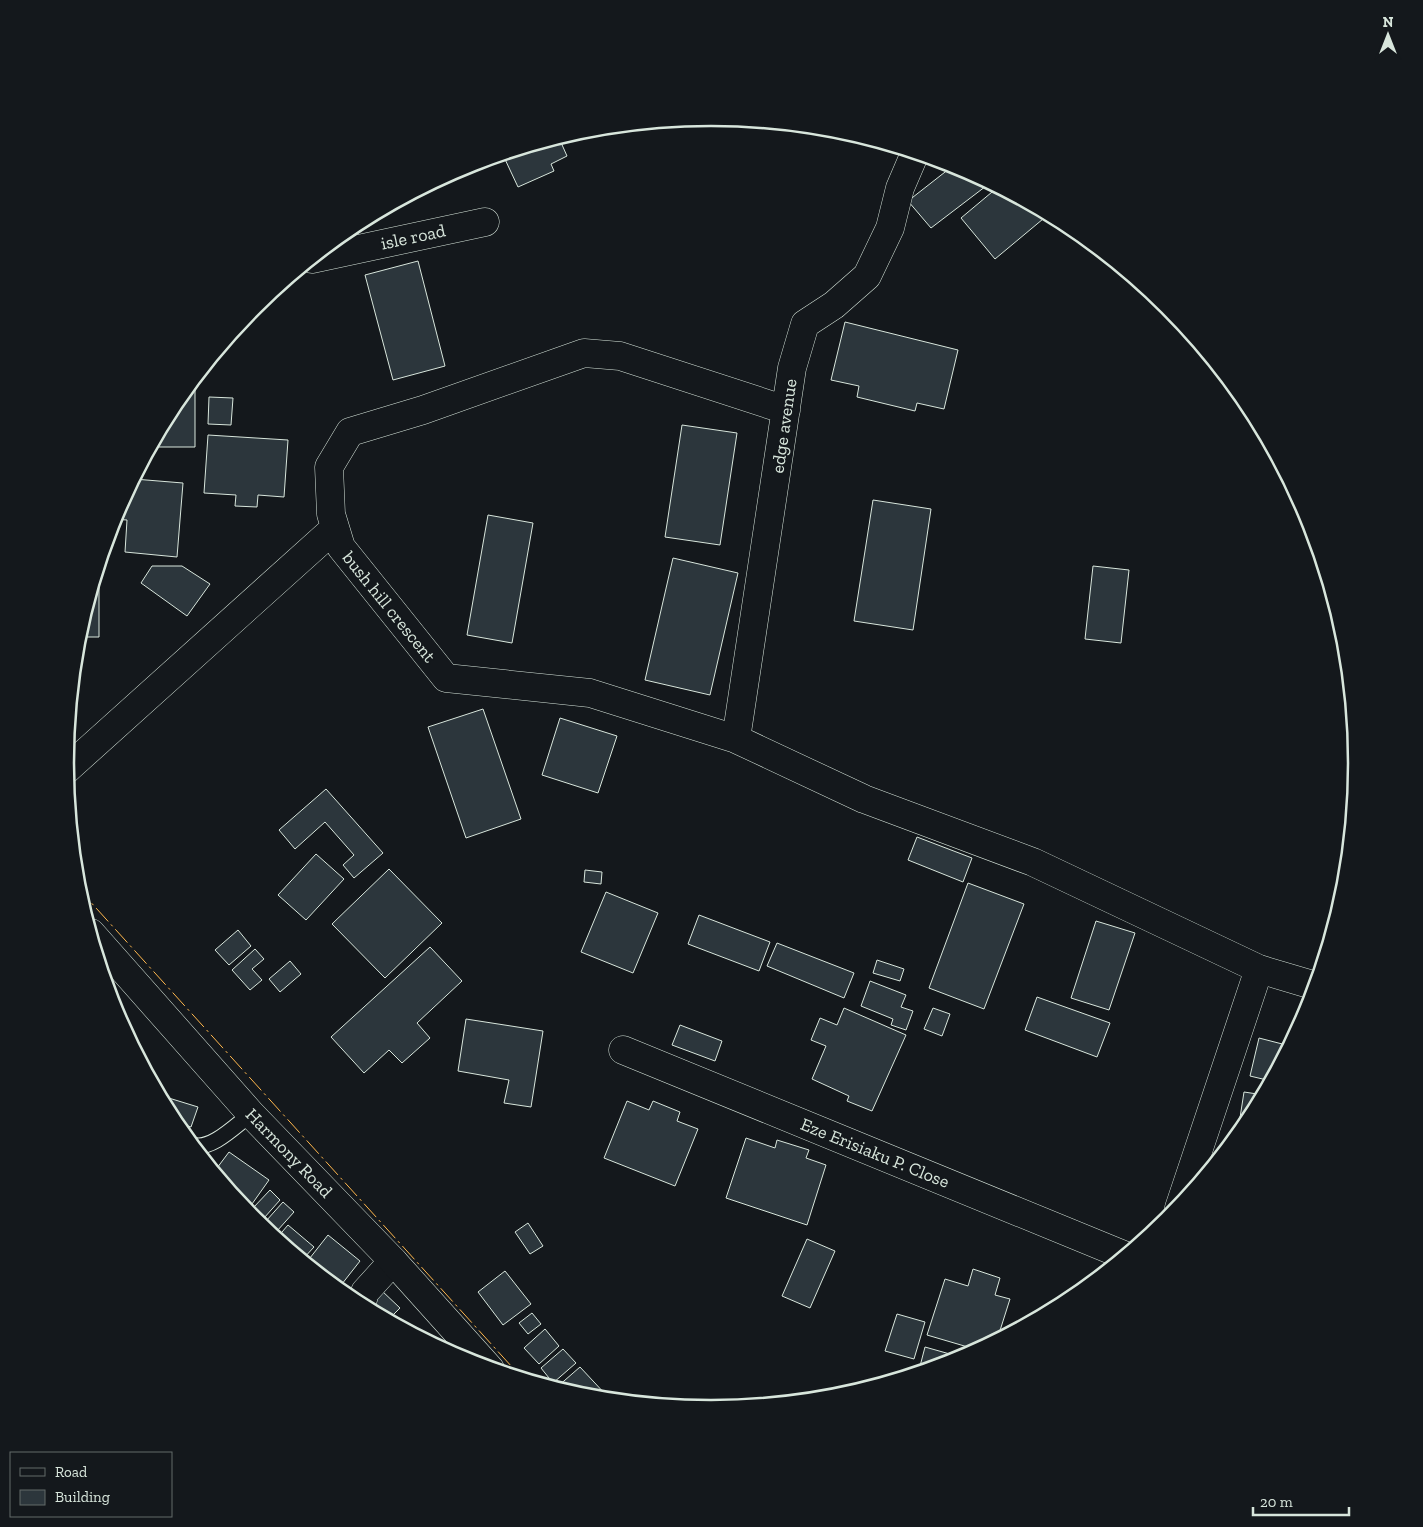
<svg xmlns="http://www.w3.org/2000/svg" width="1423" height="1527" viewBox="0 0 1423 1527" font-family="'Zilla Slab',serif">
<style>
.building{fill:#2c363c;stroke:#d8e6dc}
.lines{fill:none;stroke-linecap:round;stroke-linejoin:round}
.service-casing{stroke:#d8e6dc;stroke-width:17}
.minor-casing{stroke:#d8e6dc;stroke-width:29}
.secondary-casing{stroke:#d8e6dc;stroke-width:29}
.service{stroke:#14181c;stroke-width:15}
.minor{stroke:#14181c;stroke-width:28}
.secondary{stroke:#14181c;stroke-width:28}
.power{stroke:#ffb74d;stroke-width:1;stroke-dasharray:18 4 2.5 4;stroke-linecap:butt}
.labels{text-anchor:middle;stroke-width:4;stroke-linejoin:round;paint-order:stroke}
.street-label{font-size:18px;fill:#d8e6dc;stroke:#14181c}
.rim{fill:none;stroke:#d8e6dc;stroke-width:2.5}
</style>
<rect width="100%" height="100%" fill="#14181c"/>
<!-- building -->
<path class="building" d="M559 138 567 156 551 164 554 171 518 187 503 155 490 161 489 159Z
M954 165 990 183 931 228 908 201Z
M998 187 1049 214 995 259 961 218Z
M418 261 445 366 393 380 365 275Z
M845 322 958 350 944 409 917 403 915 411 857 397 859 386 831 380Z
M191 383H195V447H151L174 404Z
M209 397 233 398 231 425 208 424Z
M682 425 737 433 720 545 665 537Z
M208 435 288 440 284 497 258 495 257 507 235 506 236 495 204 493Z
M134 479 183 483 177 557 125 552 127 520 113 519 124 498H129L130 487Z
M873 500 931 509 913 630 854 621Z
M488 515 533 523 512 643 467 635Z
M673 558 738 573 710 695 645 680Z
M152 566H182L210 584 187 616 141 583Z
M1093 566 1129 570 1121 643 1085 639Z
M99 567V637H77Z
M483 709 521 819 466 838 428 727Z
M560 718 617 736 598 793 542 775Z
M326 789 383 853 354 878 343 865 354 855 325 822 295 849 279 830Z
M917 837 972 858 963 882 908 860Z
M316 854 344 879 306 920 278 895Z
M389 869 442 923 385 978 332 924Z
M585 870 602 872 601 884 584 882Z
M968 883 1024 904 984 1009 929 988Z
M606 892 658 913 633 973 581 952Z
M699 915 770 942 759 971 688 944Z
M1096 921 1135 933 1109 1010 1071 998Z
M238 930 251 946 229 965 215 950Z
M777 943 854 973 844 998 767 966Z
M430 947 462 981 417 1023 430 1038 402 1063 389 1050 364 1073 331 1037Z
M255 949 264 959 252 969 262 980 250 990 232 970Z
M877 960 904 969 900 981 873 973Z
M290 961 301 974 280 992 269 979Z
M870 981 906 995 901 1007 913 1011 906 1030 891 1025 893 1019 861 1006Z
M1037 997 1110 1023 1097 1057 1025 1030Z
M844 1008 906 1035 872 1111 847 1101 849 1096 812 1079 826 1046 811 1040 820 1018 837 1025Z
M933 1008 950 1014 942 1036 924 1029Z
M466 1019 543 1031 531 1107 504 1103 509 1080 458 1071Z
M680 1025 722 1041 715 1061 672 1045Z
M1259 1038 1290 1046 1271 1081 1250 1076Z
M1244 1092 1264 1095 1249 1123 1237 1137Z
M159 1095 198 1107 191 1127 174 1122Z
M627 1101 649 1110 653 1101 680 1112 677 1121 698 1129 675 1186 604 1158Z
M746 1138 775 1148 777 1140 809 1150 806 1158 826 1165 807 1225 726 1198Z
M229 1152 269 1180 252 1204 223 1182 214 1172Z
M270 1190 280 1200 264 1218 253 1208Z
M283 1202 294 1212 277 1231 266 1221Z
M528 1223 543 1246 530 1254 515 1232Z
M288 1225 314 1247 302 1260 276 1239Z
M328 1235 360 1261 338 1289 306 1263Z
M807 1239 835 1251 810 1308 782 1296Z
M973 1269 1000 1278 995 1295 1010 1299 997 1340 978 1350 927 1335 945 1279 968 1286Z
M505 1271 531 1304 503 1325 478 1292Z
M381 1290 400 1308 388 1320 370 1310Z
M532 1313 541 1324 528 1334 519 1323Z
M897 1314 925 1322 914 1359 885 1351Z
M545 1329 559 1346 539 1364 524 1348Z
M925 1347 964 1358 925 1371 919 1370Z
M563 1349 576 1363 553 1383 541 1368Z
M580 1367 607 1396 603 1399 585 1398 559 1389 557 1387Z"/>
<g class="lines">
<defs>
<path id="service" d="M193 1145C211 1151 236 1125 251 1114"/>
<path id="minor" d="M312 259 485 222
M786 410 620 356 584 353 423 410 350 432 329 467 331 514 341 547 446 678 590 693 736 739 864 799 1033 862 1259 969 1316 986
M736 739 792 368 805 324 834 305 867 276 890 228 900 188 915 153
M66 770 335 528
M623 1050 1126 1256
M1179 1208 1259 969
M361 1306 365 1292 393 1261"/>
<path id="secondary" d="M91 933 251 1114 393 1261 490 1369"/>
</defs>
<!-- service casing -->
<use href="#service" class="service-casing"/>
<!-- minor casing -->
<use href="#minor" class="minor-casing"/>
<!-- secondary casing -->
<use href="#secondary" class="secondary-casing"/>
<!-- service -->
<use href="#service" class="service"/>
<!-- minor -->
<use href="#minor" class="minor"/>
<!-- secondary -->
<use href="#secondary" class="secondary"/>
<!-- power -->
<path class="power" d="M77 887 522 1378"/>
</g>
<g class="labels">
<!-- street labels -->
<g class="street-label">
<text transform="translate(413 237) rotate(-12)" y="6">isle road</text>
<text transform="translate(784 426) rotate(-82)" y="6">edge avenue</text>
<text transform="translate(389 607) rotate(51)" y="6">bush hill crescent</text>
<text transform="translate(289 1153) rotate(46)" y="6">Harmony Road</text>
<text transform="translate(875 1153) rotate(22)" y="6">Eze Erisiaku P. Close</text>
</g>
</g>
<!-- crop -->
<path d="M0 0H1423V1527H0ZM74 763a637 637 0 1 1 1274 0a637 637 0 1 1-1274 0Z" fill="#14181c" fill-rule="evenodd"/>
<path class="rim" d="M74 763a637 637 0 1 1 1274 0a637 637 0 1 1-1274 0Z"/>
<!-- legend -->
<rect x="10" y="1452" width="162" height="65" fill="#14181c" stroke="#626a69"/>
<rect x="20" y="1468" width="25" height="8" fill="#14181c" stroke="#626a69"/>
<text x="55" y="1477" font-size="15" fill="#d8e6dc">Road</text>
<rect x="20" y="1490" width="25" height="15" fill="#2c363c" stroke="#626a69"/>
<text x="55" y="1502" font-size="15" fill="#d8e6dc">Building</text>
<!-- north arrow -->
<g transform="translate(1388 35)" stroke="#14181c" stroke-width="4" paint-order="stroke">
<path d="M0-4L9 19L0 12L-9 19Z" fill="#d8e6dc"/>
<text y="-8" font-size="14" font-weight="bold" text-anchor="middle" fill="#d8e6dc">N</text>
</g>
<!-- scale -->
<path d="M1253 1507v8h96v-8" fill="none" stroke="#d8e6dc" stroke-width="2.5"/>
<text x="1260" y="1507" font-size="15" fill="#d8e6dc" stroke="#14181c" stroke-width="4" paint-order="stroke">20 m</text>
</svg>
